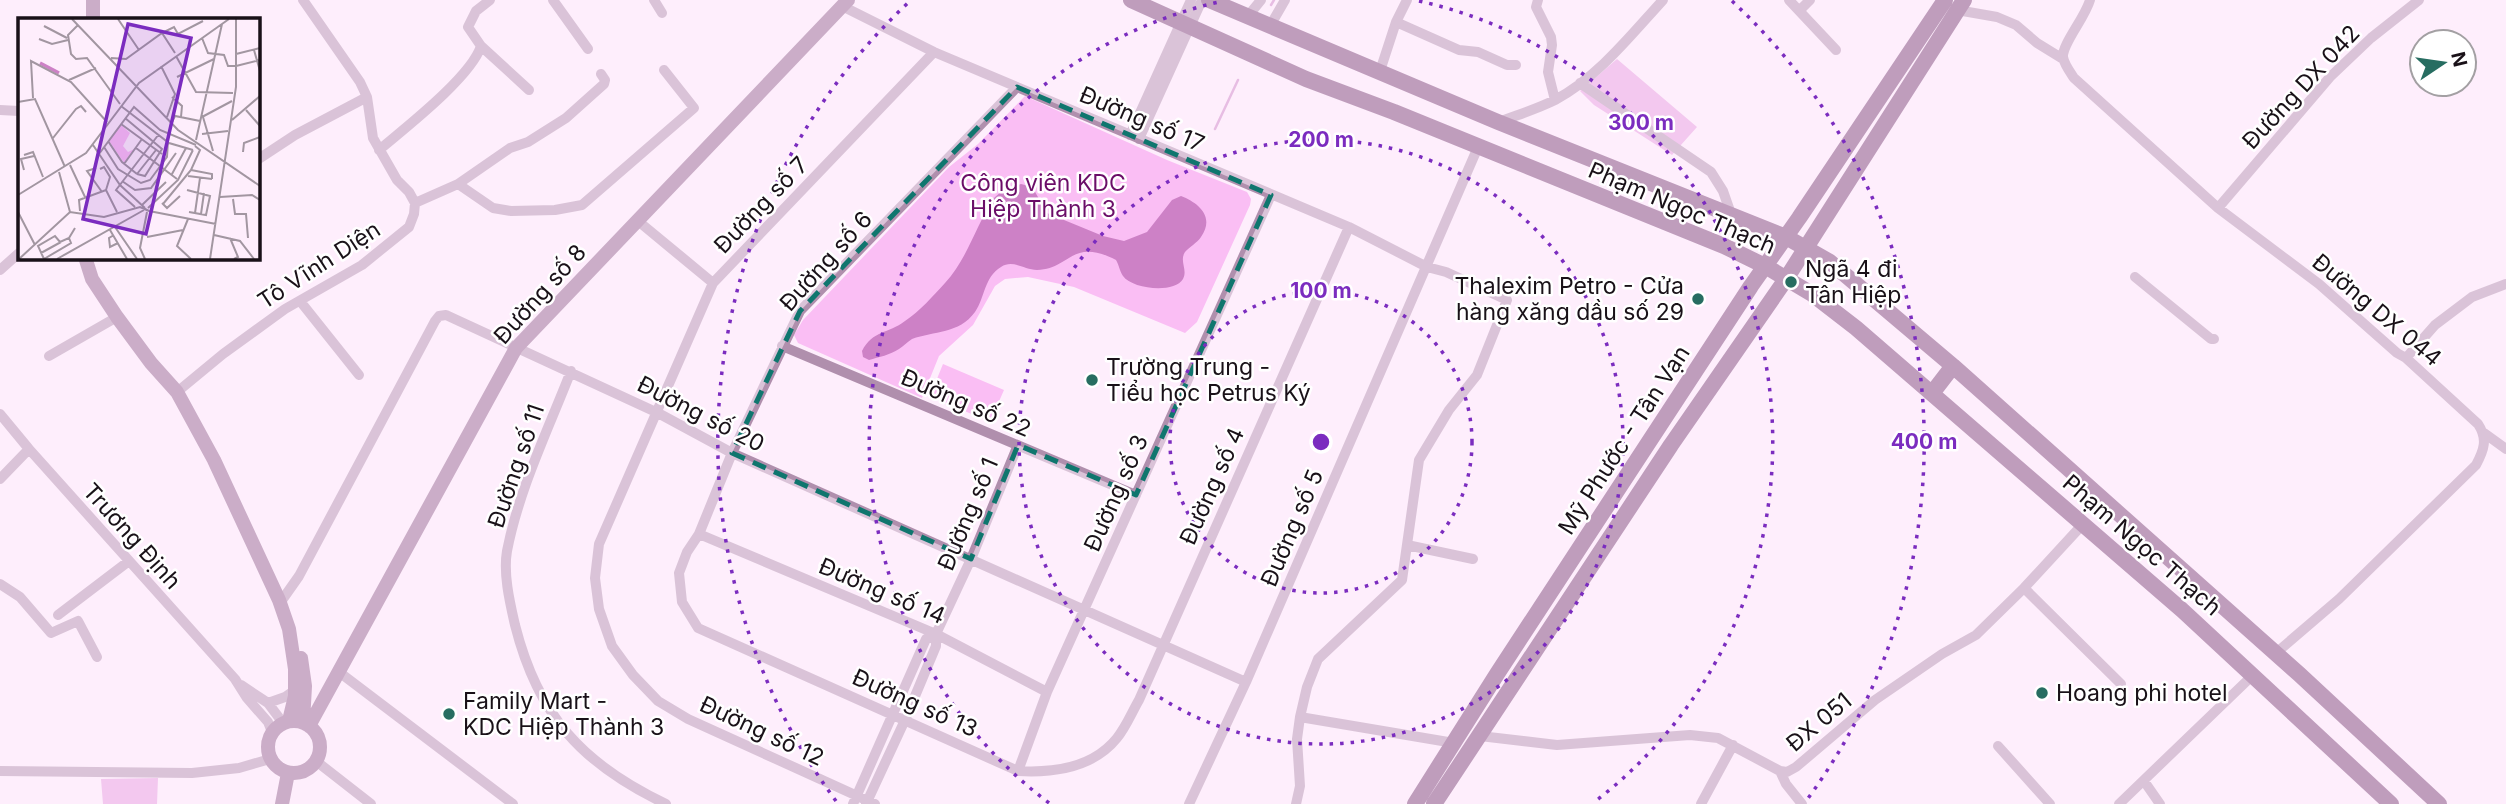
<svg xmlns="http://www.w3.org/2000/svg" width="2506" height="804" viewBox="0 0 2506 804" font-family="Inter,sans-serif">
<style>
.green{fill:#fabef4}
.forest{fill:#e799e0}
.water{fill:#cd81c6}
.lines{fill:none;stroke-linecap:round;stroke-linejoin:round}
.stream{stroke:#cd81c6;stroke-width:2.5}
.street{stroke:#b08fad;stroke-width:10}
.secondary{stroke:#8e5e89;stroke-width:14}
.primary{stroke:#743a70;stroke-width:16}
.marked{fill:none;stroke:#0f766e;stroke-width:5;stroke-dasharray:14 9;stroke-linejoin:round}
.ring{fill:none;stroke:#7b2cbf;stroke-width:3.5;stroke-dasharray:3.5 7}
.poi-dot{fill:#276d61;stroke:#fff;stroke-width:2.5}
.labels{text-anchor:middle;stroke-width:5;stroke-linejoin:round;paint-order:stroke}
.street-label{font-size:23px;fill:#191118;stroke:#fff}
.park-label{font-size:23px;fill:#6b0d68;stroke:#fff}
.poi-label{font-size:23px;fill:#191118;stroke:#fff;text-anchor:start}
.inset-river{fill:none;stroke:#cd81c6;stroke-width:3.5}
.inset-road{fill:none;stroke:#a296a1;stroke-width:2}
.view{fill:#7b2cbf;fill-opacity:0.15;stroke:#7b2cbf;stroke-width:3.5}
.inset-edge{fill:none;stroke:#191118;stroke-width:3.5}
.centre{fill:#7b2cbf;stroke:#fff;stroke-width:3.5}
.ring-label{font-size:21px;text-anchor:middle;font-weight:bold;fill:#7b2cbf;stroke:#fff;stroke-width:5;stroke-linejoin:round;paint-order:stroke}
</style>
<rect width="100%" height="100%" fill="#feeefc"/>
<!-- green -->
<path class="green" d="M1025 96 1167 160 1247 192 1251 199 1250 205 1197 322 1185 333 1074 287 1028 277 1005 279 995 286 973 325 939 356 922 398 798 343 794 335 803 320 949 167 978 144Z
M943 364 1004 390 990 422 930 396Z"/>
<!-- forest -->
<path class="forest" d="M1617 59 1697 127 1672 155 1594 105 1580 91Z
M158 778 157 804H103L101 779Z"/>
<!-- water -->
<path class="water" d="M1021 184 1029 186 1034 190 1047 213 1103 236 1124 241 1147 232 1172 200 1181 196C1199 203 1215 217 1201 237 1197 243 1189 247 1185 252 1179 261 1188 270 1183 279 1174 294 1132 289 1123 276 1120 272 1119 265 1116 260 1071 237 1071 269 1037 270 1024 270 1013 259 1001 267 984 277 985 298 975 312 959 334 934 331 912 339 907 342 904 346 899 349 890 355 879 357 869 360L863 357 862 351C873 330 888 334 905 321 920 311 933 296 945 283 968 258 976 225 994 198L1003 190Z"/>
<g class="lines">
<!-- stream -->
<path class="stream" d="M1271 5 1274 0
M1215 129 1238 80"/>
<!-- street -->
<path class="street" d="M553 0 588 49
M654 0 662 13
M1538 0 1536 7 1551 37 1552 45 1548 72 1555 100
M1789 0 1836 50
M2090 0C2085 18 2062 44 2063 57 2064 64 2070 72 2074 78L2218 208 2319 284 2397 353 2406 358 2478 424C2488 439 2484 450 2476 465L2339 599 2276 653
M842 6 934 52 1349 227 1427 267 1446 272 1507 300 1477 375 1449 410 1419 460 1402 580 1318 659 1307 687 1300 717 1297 739 1300 786 1296 804
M1800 10 1810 0
M1957 10 1997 17 2016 25 2037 43 2063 59
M1248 16 1261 0
M1396 22 1459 50 1478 52 1507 65H1516
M1270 26 1285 0
M481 46 529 90
M1380 71 1396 22 1407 0
M1580 83 1711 172 1723 191 1731 214
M1017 87 800 311 732 453 699 534 687 552 679 573 682 602 698 628 1018 771C1053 773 1093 768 1117 738 1126 727 1132 712 1139 700L1349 227
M0 110 19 111
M1499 122C1517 115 1537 109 1555 100 1598 77 1630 36 1663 0
M1130 135 1191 0
M1139 139 1202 0
M379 150C405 128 471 77 481 46L468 27 476 11 490 0
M257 160 295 135 367 97
M458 184 510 148 528 142 566 118 604 84 605 80 601 74
M415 203 458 184 493 208 511 211 555 210 582 205 694 108 664 70
M2218 208 2330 77 2371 38 2419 0
M638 221 713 283
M0 270 19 253
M2135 277 2211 339H2214
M300 301 359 375
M782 346 1136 495
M49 356 117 317
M2406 358 2435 325 2472 297 2506 284
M571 371C548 430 519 489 507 551 503 574 510 603 515 625 538 716 582 764 666 804
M177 392 223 354 285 309 362 265 409 227 414 214 415 203 409 192 397 180 373 138 367 97 360 82 303 0
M0 414 29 449 235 679 247 698 268 722 272 732
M2484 433 2506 449
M0 479 29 449
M699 534 936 634 1047 692
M1407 545 1473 559
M0 584 20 597 51 633 78 621 97 657
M2024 588 2121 684
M280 603 299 576 435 321 439 316 446 315 658 413 732 453 1246 682
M58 615 129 561
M339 672 513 804
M241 685 268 703 283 723
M268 703 285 697 295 690
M1300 717 1454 743
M1480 736 1557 745 1690 735 1718 738 1780 771 1787 772 1796 767 1875 700 1942 654 1976 635 2024 588 2083 524
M1998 746 2050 804
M316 761 371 804
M0 771 192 773 239 768 270 759
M1018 771 1047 692 1271 195
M1780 771 1786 784 1802 804
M2144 781 2160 804
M853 804 926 639 936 634
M866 804 905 720 936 646V634L971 559 1018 445
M875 804 688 719 658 701 633 675 612 646 599 609 595 578 599 544 713 283 934 52
M1189 804 1246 682 1478 147
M1701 804 1733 745
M2119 804 2253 675"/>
<!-- secondary -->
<path class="secondary" d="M93 19V0
M85 257 92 279 117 317 151 363 177 392 214 460 279 600 289 629 295 669V696L289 721
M301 658 305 686 303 722
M268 747a26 26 0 1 1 52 0a26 26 0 1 1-52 0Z
M309 726 516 348 848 0
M282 804 288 773"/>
<!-- primary -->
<path class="primary" d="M1131 0 1306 79 1394 112 1724 246 1765 266 1812 294 1856 328 2182 610 2391 804
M1209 0 1498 122 1786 237 1830 262 1953 366 2299 674 2439 804
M1933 392 1953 366
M1415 804 1497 674 1751 286 1799 218 1945 0
M1434 804 1671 445 1786 279 1964 0"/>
</g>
<!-- marked area -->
<path d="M0 0H2506V804H0ZM1017 87 1271 195 1136 495 1018 445 971 559 732 453 800 311Z" fill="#feeefc" fill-opacity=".55" fill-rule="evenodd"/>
<path class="marked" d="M1017 87 1271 195 1136 495 1018 445 971 559 732 453 800 311Z"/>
<!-- distance rings -->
<g class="ring">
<circle cx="1321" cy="442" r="151"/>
<circle cx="1321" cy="442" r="302"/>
<path d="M1049 803A452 452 0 0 1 1223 1M1419 1A452 452 0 0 1 1593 803"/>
<path d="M836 801A603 603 0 0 1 910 1M1732 1A603 603 0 0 1 1806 801"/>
</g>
<!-- markers -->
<g class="poi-dot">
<circle cx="1791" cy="282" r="7"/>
<circle cx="1698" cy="299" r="7"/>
<circle cx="1092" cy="380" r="7"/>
<circle cx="2042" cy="693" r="7"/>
<circle cx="449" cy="714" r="7"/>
</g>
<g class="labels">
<!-- street labels -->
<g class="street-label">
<text transform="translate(2301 87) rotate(-47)" y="8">Đường DX 042</text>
<text transform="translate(1142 119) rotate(23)" y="8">Đường số 17</text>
<text transform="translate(761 205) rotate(-46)" y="8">Đường số 7</text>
<text transform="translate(1682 208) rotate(23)" y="8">Phạm Ngọc Thạch</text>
<text transform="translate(826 261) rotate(-48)" y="8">Đường số 6</text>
<text transform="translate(319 265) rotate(-33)" y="8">Tô Vĩnh Diện</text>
<text transform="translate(540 294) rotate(-48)" y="8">Đường số 8</text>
<text transform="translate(2377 310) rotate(40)" y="8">Đường DX 044</text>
<text transform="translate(966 403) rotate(23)" y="8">Đường số 22</text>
<text transform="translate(701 414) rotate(27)" y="8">Đường số 20</text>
<text transform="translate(1624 440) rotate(-57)" y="8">Mỹ Phước - Tân Vạn</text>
<text transform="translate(516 466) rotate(-71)" y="8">Đường số 11</text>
<text transform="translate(1212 486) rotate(-66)" y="8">Đường số 4</text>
<text transform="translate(1116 493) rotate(-66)" y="8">Đường số 3</text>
<text transform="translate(968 514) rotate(-67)" y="8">Đường số 1</text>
<text transform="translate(1292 528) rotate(-67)" y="8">Đường số 5</text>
<text transform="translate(132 536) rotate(48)" y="8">Trương Định</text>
<text transform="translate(2142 545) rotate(41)" y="8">Phạm Ngọc Thạch</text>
<text transform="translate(882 591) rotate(23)" y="8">Đường số 14</text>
<text transform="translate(915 703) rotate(24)" y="8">Đường số 13</text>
<text transform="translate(1819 722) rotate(-40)" y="8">ĐX 051</text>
<text transform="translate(762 731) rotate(25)" y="8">Đường số 12</text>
</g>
<!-- park labels -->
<g class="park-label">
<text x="1043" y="191">Công viên KDC<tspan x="1043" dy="26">Hiệp Thành 3</tspan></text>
</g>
<!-- poi labels -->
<g class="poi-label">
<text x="1805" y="277">Ngã 4 đi<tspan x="1805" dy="26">Tân Hiệp</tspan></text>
<text x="1684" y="294" text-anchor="end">Thalexim Petro - Cửa<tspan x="1684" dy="26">hàng xăng dầu số 29</tspan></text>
<text x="1106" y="375">Trường Trung -<tspan x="1106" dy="26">Tiểu học Petrus Ký</tspan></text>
<text x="2056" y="701">Hoang phi hotel</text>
<text x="463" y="709">Family Mart -<tspan x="463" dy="26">KDC Hiệp Thành 3</tspan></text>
</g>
</g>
<!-- overview -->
<g transform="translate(18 18)">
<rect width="242" height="242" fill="#feeefc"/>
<path d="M103 107 112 115 105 128 110 134 116 131 106 145 91 123Z" fill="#fabef4"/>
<path class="inset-river" d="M22 45 41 55"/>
<path class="inset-road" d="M54 1 160 112 242 168M100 1 121 32M60 7 50 17 53 36 58 41 69 40 102 86M26 8 49 20M144 15 156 9 160 16 185 3M184 20 190 35 206 37 210 48H217M21 21 34 26 50 22M236 32 242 53M218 36 242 30M158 38 178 74 215 75M93 40 108 41 144 15 157 35M143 48 157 76 149 99M218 48 242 42M159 59 196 41M51 62 78 50M154 79 164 88 163 99M15 80 13 43 53 64 89 104M0 84 17 81 47 149M103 88 151 125 175 132M228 92 242 108M184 99 214 83M185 99 195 133M107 100 144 131 127 158 119 156M214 102 242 78M154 104 157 98 182 103M103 106 144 136M184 116 210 113M35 120 58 91 63 88 68 94M178 122 204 6M90 123 104 144 119 156M75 127 102 167 127 190M86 129 100 151 123 165 132 162 149 139 150 123M118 130 159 161M225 134 226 125 242 119M81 136 116 89 142 112 178 127M6 137 15 134 25 159M106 146 124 121M52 147 67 179M78 150 69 153 84 174M82 151 86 149 92 159 88 172M6 152 3 141 16 138M173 152 194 156V161M41 154 52 194M119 156 138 132M154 156 168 130M170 158 194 161M104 163 117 172 133 170 158 135M169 172 192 178 188 197 171 194M0 177 68 135 121 65 211 1M202 179 234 177 242 182M215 181 217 196H228L230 220M144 185 149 190 162 178M145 186 173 152 182 132 177 128M124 187 148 164M117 189 98 172 141 116M130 190 160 162 175 132M62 193 61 182 88 172 99 194M131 193 198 206M0 194 17 227M177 195 182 160M183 196 186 175M170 201 159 228 173 241M97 209 119 241M92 212 109 241M96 217 91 220 92 229 100 225M196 217 222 223 236 241M129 219 165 212M212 220 220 239 216 241M23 235 43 224M1 241 52 194 86 199 122 189 131 193 127 191M26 241 20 228 37 218 42 224 51 220 57 210M26 241 53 225 51 220M39 241 126 192M127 241 122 230 129 194M192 241 218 69V1"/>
<path class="view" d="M110 6 173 20 128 216 65 201Z"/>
<rect width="242" height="242" class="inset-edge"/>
</g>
<circle cx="1321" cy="442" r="10" class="centre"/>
<g class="ring-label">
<text x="1641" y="130">300 m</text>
<text x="1321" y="147">200 m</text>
<text x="1321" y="298">100 m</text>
<text x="1924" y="449">400 m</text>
</g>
<!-- north arrow -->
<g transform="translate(2443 63) rotate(77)"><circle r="33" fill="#ffffff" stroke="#a3a0a3" stroke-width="2"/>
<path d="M0-5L12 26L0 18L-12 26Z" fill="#276d61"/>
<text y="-10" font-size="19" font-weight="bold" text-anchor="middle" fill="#191118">N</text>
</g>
</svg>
